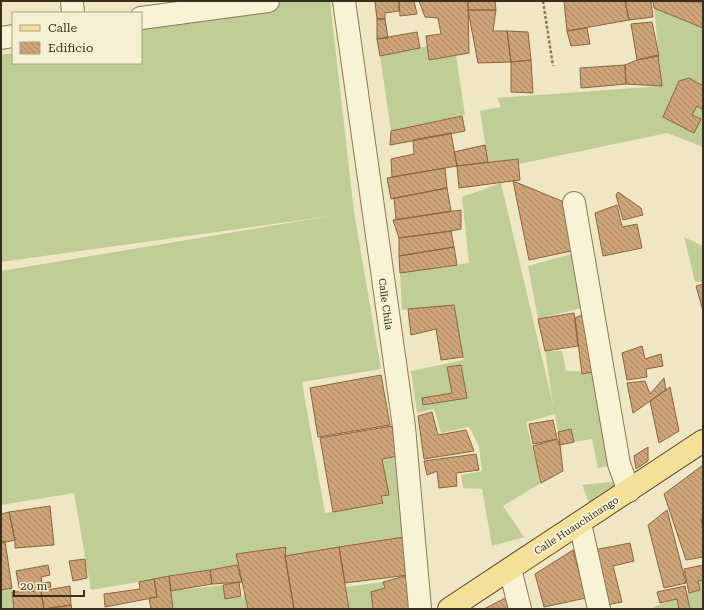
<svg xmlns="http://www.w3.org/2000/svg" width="704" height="610" viewBox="0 0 704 610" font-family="'Roboto Serif',serif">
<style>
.grass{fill:#c1cd96}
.building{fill:url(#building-back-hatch);stroke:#89643f}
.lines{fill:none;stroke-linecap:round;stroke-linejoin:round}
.minor-casing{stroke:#897859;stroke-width:24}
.major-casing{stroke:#57462e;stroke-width:24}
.path{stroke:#897859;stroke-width:2.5;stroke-dasharray:3 2;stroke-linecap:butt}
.minor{stroke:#f9f3d6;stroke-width:22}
.major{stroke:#f3e19a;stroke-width:22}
.labels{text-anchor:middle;stroke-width:4;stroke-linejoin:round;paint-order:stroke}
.street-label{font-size:10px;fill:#392e1e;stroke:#f6f0d3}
</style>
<defs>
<pattern id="building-back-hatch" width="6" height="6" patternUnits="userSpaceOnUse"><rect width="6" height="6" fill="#cea578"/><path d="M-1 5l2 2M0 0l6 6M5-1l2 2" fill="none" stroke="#a88762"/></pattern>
</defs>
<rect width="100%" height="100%" fill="#efe7c3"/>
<!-- grass -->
<path class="grass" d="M287 1H330L354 212 381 369 302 382 325 513 382 503 381 496 389 495 382 459 397 456 404 537 91 590 74 493 1 505V271L331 216 1 262V55L13 53V63H141V29Z
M654 8 703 26V147L667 133 519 164 518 159 488 162 480 111 501 107 497 98 662 86Z
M427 46 456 55 465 115 391 131 380 56Z
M501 183 553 405 545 351H562L566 371 601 372 619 464 598 468 592 439 574 442 571 429 558 432 555 414 526 422 541 483 503 506 524 537 492 546 482 489 463 488 461 475 482 471 479 446 469 427 441 433 434 409 417 413 411 371 463 360 454 305 402 310 400 273 469 263 462 197Z
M684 237 703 246V282H695Z
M578 252 586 307 538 319 528 266Z
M621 481 590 505 582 485Z
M703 580V609H690L686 593 700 590 698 581Z
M383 582 385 588 371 592 373 609H349L346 587Z
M223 585 225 599 245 596 248 609H173L171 591Z
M12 588 14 609H1V589Z
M677 599 679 609H654L653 607Z"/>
<!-- building -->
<path class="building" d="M379 1H399V11L385 13V19H377L375 2Z
M399 1H414L417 14 400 16Z
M419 1H468L469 53 429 60 426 36 441 34 438 18 425 17Z
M468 1H495L496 10H468Z
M564 1H625L629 20 567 31Z
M625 1H651L653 17 629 20Z
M653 1 703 2V28L654 8Z
M468 10H496L493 31H507L511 62 478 63Z
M377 19H385L388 38 377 39Z
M652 22 659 56 637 60 631 24Z
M587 28 590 44 571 46 567 31Z
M507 31 528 32 531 60 511 62Z
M417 32 420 48 380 56 377 39Z
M658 55 662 86 626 84 625 65 637 60Z
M531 60 533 93 511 92V62Z
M625 65 626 84 581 88 580 68Z
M689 78 703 86V110L697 106 692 115 701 119 694 133 663 117 679 81Z
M462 116 465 131 390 145 391 131Z
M451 133 457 166 392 177 391 159 414 154 413 140Z
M485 145 488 162 457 166 454 152Z
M518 159 520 180 459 188 457 166Z
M445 168 447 188 391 199 387 178Z
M513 181 569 204 576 250 529 260Z
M447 188 451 211 396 220 394 198Z
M618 192 641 208 643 215 623 220 616 195Z
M617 205 622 227 637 224 642 248 603 256 595 213Z
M461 210V229L451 231 399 238 393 220Z
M451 231 454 247 399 256V238Z
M454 247 457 265 400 273 399 256Z
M703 284V311L696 286Z
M454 305 463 357 441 360 436 329 411 335 408 309Z
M574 313 578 346 545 351 538 319Z
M584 314 603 370 582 374 575 318Z
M642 346 645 359 661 354 663 366 646 369 647 377 627 380 622 353Z
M461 365 467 398 423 405 422 398 452 393 447 367Z
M381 375 390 425 318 437 310 388Z
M664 378 666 390 633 413 627 383 645 381 650 394Z
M670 387 679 431 659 443 650 401Z
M432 412 438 435 466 430 474 451 424 459 418 416Z
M553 420 557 439 533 444 529 424Z
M392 426 397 456 382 459 389 495 381 496 383 503 333 512 320 438Z
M571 429 574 442 560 445 558 432Z
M557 439 560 445 563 471 541 483 533 446Z
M648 447V461L636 469 634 456Z
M476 454 479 470 456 473 457 486 439 488 437 471 427 475 424 461Z
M703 465V518L701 519 703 530V557L686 560 664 494Z
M50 506 54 545 15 548V540L9 512Z
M667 510 686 583 664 588 648 525Z
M9 512 15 540 1 543V514Z
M404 537 409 575 345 583 339 547Z
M5 541 12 588 1 590V542Z
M630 543 634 561 613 566 622 602 607 605 594 550Z
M286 547 285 556 294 609H248L236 554Z
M339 547 349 609H294L285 556Z
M573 550 586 598 544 607 535 574Z
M85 559 87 578 73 581 69 561Z
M48 565 50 575 41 577 42 583 50 582 51 587 20 592 16 571Z
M237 565 242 582 212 584 210 570Z
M703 565V580L698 581 700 590 689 593 684 569Z
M210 570 212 584 171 591 169 576Z
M409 575 413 609H373L371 592 385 588 383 582Z
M169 576 173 609H151L149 598 157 597 154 579Z
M154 579 157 597 105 607 104 594 140 589 139 582Z
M239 582 241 596 225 599 223 585Z
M70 586 71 605 44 609 41 591Z
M685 586 690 609H679L677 599 660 603 657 592Z
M41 591 44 609 71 605 72 609H14L12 592Z
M513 594 516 609H484Z"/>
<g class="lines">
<defs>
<path id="minor" d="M72 1 73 13
M344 1 404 427 420 609
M141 18 268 1
M1 38 13 36
M574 203 619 464 629 491
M580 523 599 609
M510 569 520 609"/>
<path id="major" d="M449 609 703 441"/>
</defs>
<!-- minor casing -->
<use href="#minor" class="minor-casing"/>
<!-- major casing -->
<use href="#major" class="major-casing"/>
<!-- path -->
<path class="path" d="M543 1 553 66"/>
<!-- minor -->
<use href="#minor" class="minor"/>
<!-- major -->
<use href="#major" class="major"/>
</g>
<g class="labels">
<!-- street labels -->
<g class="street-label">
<text transform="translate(386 304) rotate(82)" y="4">Calle Chila</text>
<text transform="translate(576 525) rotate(-33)" y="4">Calle Huauchinango</text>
</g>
</g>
<!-- border -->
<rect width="704" height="610" fill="none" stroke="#392e1e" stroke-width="4"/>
<!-- legend -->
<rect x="12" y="12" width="130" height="52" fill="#f6f0d3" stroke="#aaa28b"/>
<rect x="20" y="25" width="20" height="6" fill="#f3e19a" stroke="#aaa28b"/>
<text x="48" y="32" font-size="12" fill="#392e1e">Calle</text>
<rect x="20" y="42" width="20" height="12" fill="url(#building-back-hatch)" stroke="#aaa28b"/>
<text x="48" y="52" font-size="12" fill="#392e1e">Edificio</text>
<!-- scale -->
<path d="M14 590v6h70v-6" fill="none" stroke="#392e1e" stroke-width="2"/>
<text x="20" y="590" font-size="12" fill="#392e1e" stroke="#f6f0d3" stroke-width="3" paint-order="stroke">20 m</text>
</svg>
